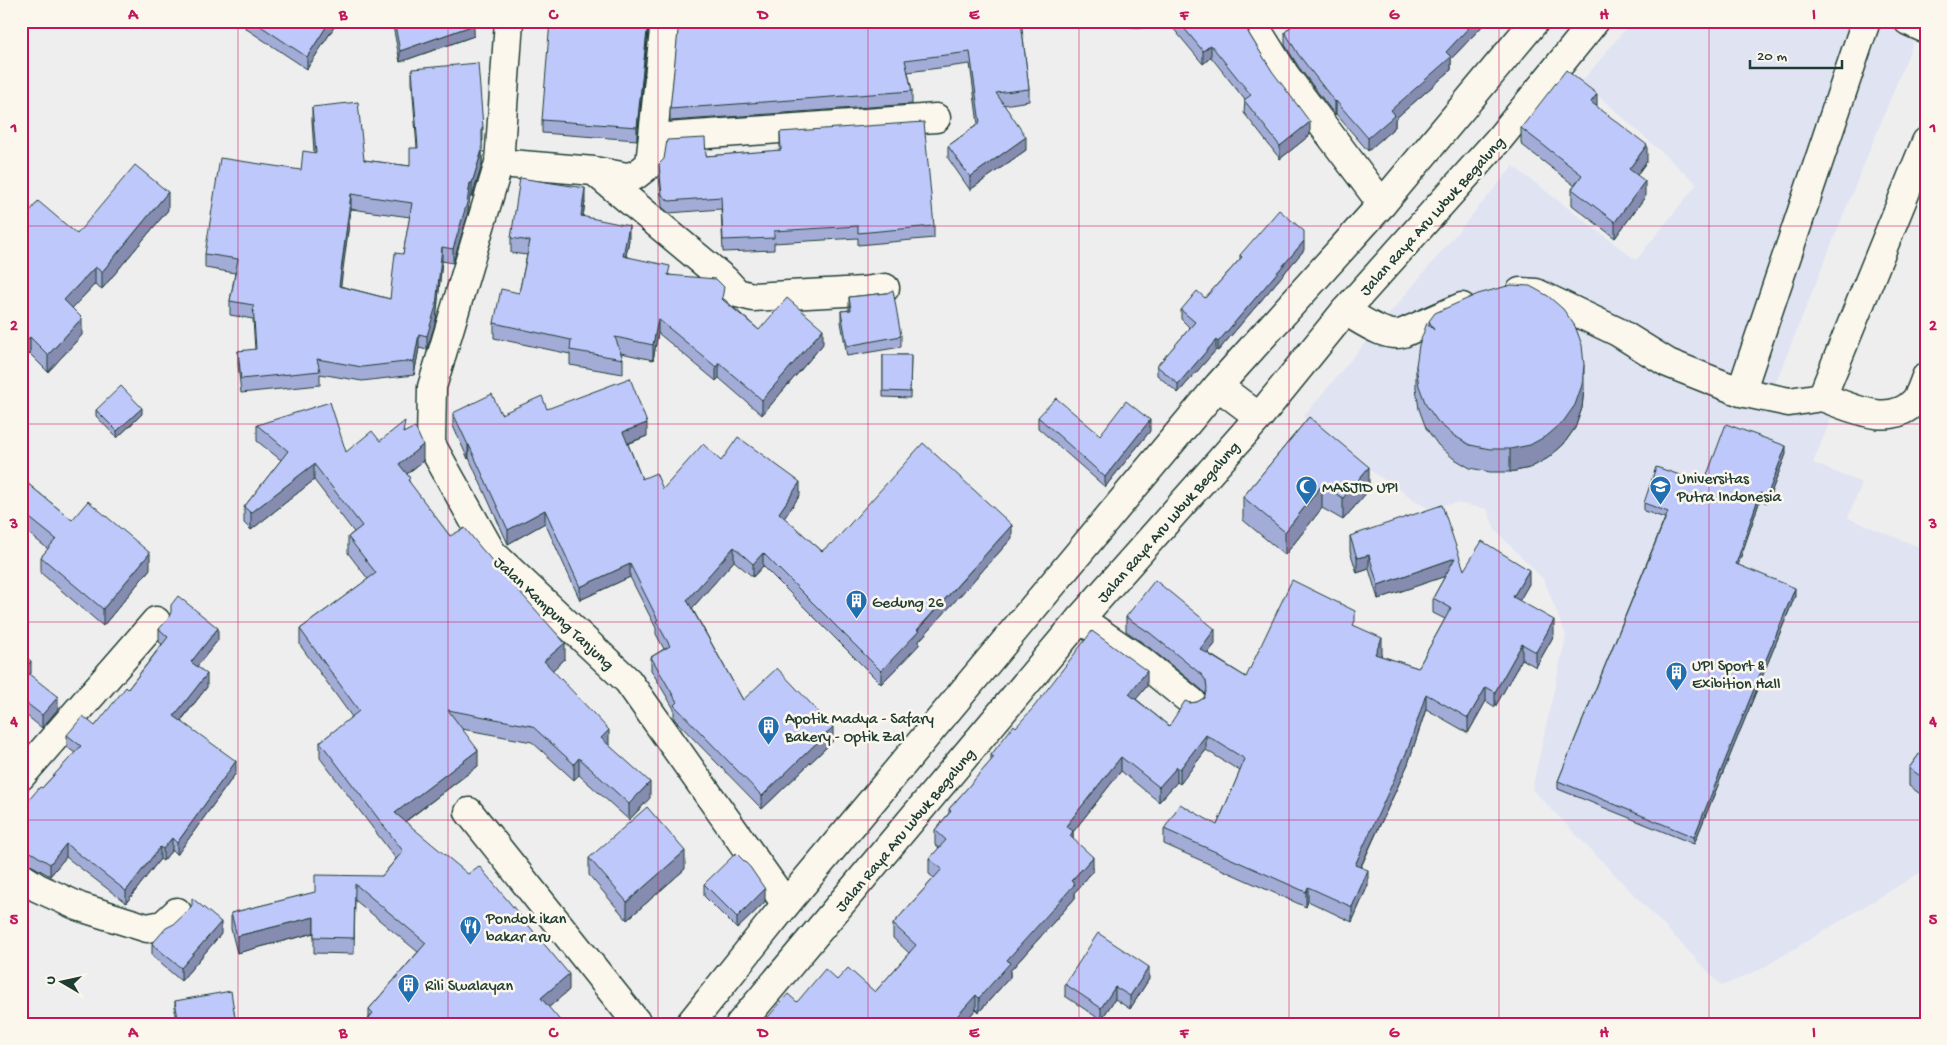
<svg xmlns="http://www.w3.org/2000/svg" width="1947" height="1045" viewBox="0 0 1947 1045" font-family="'Gochi Hand',sans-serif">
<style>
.built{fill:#e0e3f2}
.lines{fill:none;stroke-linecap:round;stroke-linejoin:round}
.minor-casing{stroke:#1f3d34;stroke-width:31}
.major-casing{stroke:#1f3d34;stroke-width:31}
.minor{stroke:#fbf7ec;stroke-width:28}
.major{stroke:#fbf7ec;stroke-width:28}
.wall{fill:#a3acd7;stroke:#1f3d34;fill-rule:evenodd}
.shaded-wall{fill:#858caf;stroke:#1f3d34}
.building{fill:#bec8fa;stroke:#1f3d34;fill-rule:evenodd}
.grid{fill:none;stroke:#c2185b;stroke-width:1;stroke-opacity:0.55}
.labels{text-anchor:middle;stroke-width:5;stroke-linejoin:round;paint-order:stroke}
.street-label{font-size:16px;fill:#1f3d34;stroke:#fbf7ec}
.poi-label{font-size:16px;fill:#1f3d34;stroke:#fbf7ec;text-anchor:start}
.neatline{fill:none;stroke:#c2185b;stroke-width:2}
.grid-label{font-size:16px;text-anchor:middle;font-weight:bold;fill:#c2185b}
</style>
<rect width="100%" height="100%" fill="#efeeef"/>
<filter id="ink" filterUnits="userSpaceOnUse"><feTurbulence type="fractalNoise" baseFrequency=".02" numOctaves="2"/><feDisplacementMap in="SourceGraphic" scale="10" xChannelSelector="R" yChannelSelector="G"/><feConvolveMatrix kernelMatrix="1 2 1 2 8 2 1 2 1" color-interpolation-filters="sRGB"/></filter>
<g filter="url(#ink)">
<!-- built -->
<path class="built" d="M1632 21H1922L1773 389 1833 414 1813 463 1862 483 1848 518 1924 549 1926 547V869L1761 969 1722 986 1532 789 1566 636 1544 580 1495 530 1487 509 1456 503 1427 508 1323 439 1303 417 1513 166 1636 260 1697 184 1582 81Z"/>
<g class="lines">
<defs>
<path id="minor" d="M509 21 499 163 432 387 431 444 492 553 628 681 786 904
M1908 21 1926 29
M1262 38 1285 75 1382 204
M653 138 936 118
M1926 142 1822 397C1850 407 1889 428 1914 402 1920 396 1923 384 1926 377
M499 163 594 171 627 177 636 175 650 164 665 21
M594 171 725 280 737 293 753 297 864 291 885 288
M1520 292 1536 293 1618 332 1668 363 1741 392 1789 402 1822 397
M1345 311C1360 319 1386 339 1403 333L1462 307
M1741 392 1866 21
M1080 619 1140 660 1192 702
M21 776 156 621
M469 812 638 1024
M21 877 38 888 80 907 147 928 163 925 177 912"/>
<path id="major" d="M1218 386 1259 417
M690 1024 786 904 1218 386 1382 204 1535 21
M740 1024 1080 619 1259 417 1345 311 1499 139 1595 21"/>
</defs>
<!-- minor casing -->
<use href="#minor" class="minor-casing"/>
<!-- major casing -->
<use href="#major" class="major-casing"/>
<!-- minor -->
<use href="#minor" class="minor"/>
<!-- major -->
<use href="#major" class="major"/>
</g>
<!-- wall -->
<path class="wall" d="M245 21H338L307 69 245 28Z
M392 21H473L474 36 400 62Z
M649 21 637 140 542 133V120Z
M1021 21 1029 89V101L1004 105 1026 150 970 190 948 158V146L978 124 970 64 908 72 912 91V104L670 121V109Z
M1068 21H1144L1143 28Z
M1167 21H1242L1249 34 1310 135 1280 159 1244 113 1245 100 1211 57 1203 64Z
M1297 21H1487L1451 59V70L1395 119V127L1368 151 1336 114 1335 115 1298 66 1285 45V32Z
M412 69 483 127V141H482V165L472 197H470L467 217 453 263 442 261 436 320 427 350 419 348 414 375 362 381 320 374V385L241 393 238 365V351L255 350 253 319 230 315V301L235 273 205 268V254L301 170 314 153 312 121V107L364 160 410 166 417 148 412 83ZM351 209 410 217 403 254 390 299 340 286Z
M1597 107 1647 161 1637 175 1645 197 1615 238 1572 205V189L1575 186 1521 144V128Z
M780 132 934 226V238L858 245V238L774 243V250L723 252 721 209 669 213 662 207 659 177V164L706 156 780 151Z
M585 202 583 217 629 240 626 256 670 275 724 299 759 330 823 344 762 415 719 378 716 381 658 333 653 360 621 353 623 359V374L570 365V354L494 338V323L519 293 527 255 511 253V238Z
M168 210 102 289 95 284 72 308 82 335 48 372 30 354 21 223 77 234Z
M1304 250 1218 351 1216 350 1178 393 1157 375V366L1190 328 1181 319V310L1205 298 1240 259V255Z
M887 293 901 336V347L847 356 841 322V311L849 310V297Z
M1429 321 1584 388 1582 408 1575 428 1563 445 1548 458 1530 468 1510 472H1490L1470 468 1453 458 1438 445 1426 428 1419 409 1416 388V366L1429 325Z
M883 355H911L910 398 883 397Z
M547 409 647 436 628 444 642 479 663 489 721 461 800 495 784 518 822 551 832 544 1012 538 919 641V645L881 684 763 566 753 577 734 561 692 608 743 700 833 741 762 809 674 719V709L651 670V657L664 649 656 634V628L630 577 580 600 545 523 508 544 469 458 468 459 453 426V413L501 414Z
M96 410 142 414 117 438 96 416Z
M1038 417 1100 435 1150 431 1105 487 1038 428Z
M1309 417 1369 490 1343 520 1322 508 1285 555 1243 520V497Z
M257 425 346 452 405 432 423 461 407 474 410 484 450 536 565 659 552 670 650 798 629 820 579 775 574 780 532 742 462 729 478 766 405 822 569 990 549 1007 369 1018V1009L418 952 355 900 354 954 314 953V933L237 953 231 929V913L382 876 396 859 320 758V742L352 717 300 645V629L368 579 348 553V537L354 532 314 480 251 530 244 523V507L281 460 257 441Z
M1786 454 1767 503 1760 500 1738 565 1795 596 1694 844 1558 789V781L1665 518 1644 511V503L1704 483Z
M21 478 72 520 150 569 103 626 41 573V557L48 549 21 527Z
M1350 536 1464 570 1529 584 1519 601 1554 635 1536 667 1522 659 1495 707 1486 701 1468 733 1426 709 1408 764 1361 867 1368 885 1352 922 1308 901 1306 907 1164 844V829L1217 825 1240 771 1206 750 1180 784 1177 782 1159 802 1121 771 1073 832V839L1093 871 1075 892V898L1010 971V977L979 1012 976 1009 963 1024H762L797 1002 837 980 875 992 909 953 893 938V924L934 878 929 874V859L939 848 935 845V830L949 813V809L991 761V755L1016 727 1147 686 1136 699 1169 726 1190 703 1197 702 1204 698 1205 694 1202 690 1150 648 1126 631V617L1215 644 1208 653 1246 677 1355 626 1382 653 1381 656 1418 668 1445 619 1433 613V598L1445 576 1378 599 1369 569 1357 573 1350 551Z
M159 629 218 640 197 666 207 687 181 721 236 773 177 855 172 850 163 861 160 859 126 903 66 857 50 876 29 864 21 862V809L42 788 75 753 67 747V735L95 726 128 689 162 644 159 642Z
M21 653 31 673 30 675 58 709 42 728 21 711Z
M1926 745V798L1909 786V768Z
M589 858 685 869 627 920 589 875Z
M704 884 765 902 737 929 704 896Z
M221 934 181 981 152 956V944Z
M1149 979 1130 1009 1115 999 1101 1020 1065 996V984Z
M175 1001 236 1024H177L175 1013Z"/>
<!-- shaded-wall -->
<path class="shaded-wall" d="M330 21H338L307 69V57Z
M648 21H649L637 140V127Z
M1475 21H1487L1451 59V70L1395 119V127L1368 151V138L1391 110Z
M474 25V36L400 62V51Z
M1211 45V57L1203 64V51Z
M24 57V73L21 74V58Z
M1597 94V110L1591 102Z
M1336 101V114L1335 115V102Z
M1310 122V135L1280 159V146Z
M1026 137V150L970 190V177Z
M1647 145V161L1629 185V169Z
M482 150V165L472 197V183Z
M1645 181V197L1615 238V222Z
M470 183V197L467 217 453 263V249Z
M585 188V202L581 231V216Z
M168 192V210L102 289V272Z
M351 194V209L339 300V286Z
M629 226V240L623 270V256Z
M1304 241V250L1218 351V342Z
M442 247V261L436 320 427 350V336Z
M95 267V284L64 317V300Z
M82 318V335L48 372V355Z
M658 319V333L653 360V345Z
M823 329V344L762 415V400Z
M419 334V348L414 375V361Z
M30 337V354L21 362V345Z
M1216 340V350L1178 393V384Z
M719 363V378L716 381V367Z
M1584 365V388L1582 408 1575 428 1563 445 1548 458 1530 468 1510 472V449Z
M142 408V414L117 438V431Z
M1150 420V431L1105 487V477Z
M647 423V436L623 445V432Z
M423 445V461L399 480V464Z
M468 445H469V458L468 459Z
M1786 446V454L1767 503V496Z
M314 464V480L251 530V513Z
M1369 467V490L1343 520V498Z
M800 482V495L779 526V513Z
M1322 485V508L1285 555V532Z
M1760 493V500L1736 571V564Z
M545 510V523L508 544V530Z
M1012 525V538L919 641V645L881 684V671Z
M734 547V561L687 614V600Z
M150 553V569L103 626V609Z
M763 553V566L753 577V564Z
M1369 555V569L1357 573V558Z
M1455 558V573L1378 599V585Z
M630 564V577L580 600V587Z
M1529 570V584L1513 612V597Z
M1795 588V596L1694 844V837Z
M1554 620V635L1536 667V652Z
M218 628V640L191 674V662Z
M1215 629V644L1200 663V649Z
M1382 638V653L1375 669V654Z
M565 643V659L544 678V661Z
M1522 644V659L1495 707V692Z
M31 661V673L24 682V670Z
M1147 671V686L1129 708V694Z
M207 674V687L174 729V716Z
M1486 687V701L1468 733V718Z
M1426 694V709L1408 764 1355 879V865Z
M58 697V709L42 728V715Z
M833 727V741L762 809V796Z
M609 730V747L601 738Z
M1206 735V750L1180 784V769Z
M478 750V766L395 829V813Z
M1121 757V771L1073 832V846L1066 826Z
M579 758V775L574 780V764Z
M236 761V773L177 855V843Z
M1177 767V782L1159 802V787Z
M650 782V798L629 820V804Z
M172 838V850L163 861V849Z
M66 844V857L50 876V864Z
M160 847V859L126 903V891Z
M685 851V869L627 920V902Z
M1093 857V871L1075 892V898L1010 971V977L979 1012V998L1007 960 1071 881Z
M1368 870V885L1352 922V907Z
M1308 887V901L1306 907V892Z
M765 889V902L737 929V917Z
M314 917V933L237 953V936Z
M221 922V934L181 981V968Z
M1149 967V979L1130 1009V996Z
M569 974V990L541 1014V998Z
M1115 987V999L1101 1020V1008Z
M976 995V1009L963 1024H950Z"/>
<!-- building -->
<path class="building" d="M253 21H330L307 57Z
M394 21H473L474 25 400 51Z
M550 21H648L637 127 542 120Z
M679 21H1021L1029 89 996 93 1026 137 970 177 948 146 980 123 970 52 905 60 912 91 670 109Z
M1178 21H1242L1246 26 1249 34 1272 71 1310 122 1280 146 1244 100 1251 95 1211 45 1203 51Z
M1297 21H1475L1446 52 1451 57 1391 110 1395 115 1368 138 1336 101 1335 102 1298 54 1285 32Z
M21 51 24 57 21 58Z
M478 63 483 127H482V150L472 183H470L467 203 453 249 442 247 436 306 427 336 419 334 414 361 362 367 317 359 320 371 241 379 238 351 256 349 253 305 230 301 238 259 205 254 220 158 301 170 303 151 316 153 312 107 358 102 364 160 410 166V148H418L412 69ZM351 194 412 203 403 254 395 253 390 299 339 286Z
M1566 70 1597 94 1591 102 1647 145 1629 169 1645 181 1615 222 1572 189 1582 175 1521 128Z
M924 122 934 226 858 233V226L774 231V238L723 240 721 197 669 201 662 195 659 164 664 159 667 140 705 138 706 156 781 150 780 132Z
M135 165 168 192 102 272 95 267 64 300 82 318 48 355 30 337 21 345V223L38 201 77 234Z
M520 178 585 188 581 216 629 226 623 256 670 266 668 275 716 279 724 287 722 299 759 330 787 298 823 329 762 400 719 363 716 367 658 319 653 345 615 337 623 359 570 350 571 340 494 323 501 289 519 293 530 241 511 238Z
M1279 210 1304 231V241L1218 342 1216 340 1178 384 1157 366 1195 322 1181 310 1197 291 1205 298 1242 257 1240 255Z
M1511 285 1530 286 1548 296 1563 309 1575 326 1582 345 1584 365 1582 385 1575 405 1563 422 1548 435 1530 445 1510 449H1490L1470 445 1453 435 1438 422 1426 405 1419 386 1416 366 1419 345 1427 323 1434 330 1429 321 1435 313 1478 294Z
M893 290 901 336 847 346 841 311 851 310 849 297 887 293Z
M883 355H911L910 392 883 391Z
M630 378 647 423 623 432 642 479 656 473 663 489 703 444 721 461 738 437 800 482 779 513 822 551 831 543 832 544 923 443 1012 525 917 630 919 631 881 671 763 553 753 564 734 547 687 600 743 700 777 668 833 727 762 796 674 705 677 702 651 657 670 646 656 621 658 620 630 564 580 587 545 510 508 530 469 445H468L453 413 492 394 501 414 542 396 547 409Z
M121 386 142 408 117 431 96 410Z
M1056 398 1100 435 1126 401 1150 420 1105 477 1038 417Z
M330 402 346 452 372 431 380 441 405 421 403 433 415 427 423 445 399 464 410 478 408 480 450 536 465 528 481 548 565 643 544 661 609 730 601 738 650 782 629 804 579 758 574 764 532 726 448 710 478 750 395 813 468 874 479 866 569 974 541 998 563 1024H364L373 1013 369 1009 426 943 355 884 354 938 314 937V917L237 936 231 913 315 892V875L382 876 403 851 320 742 359 711 300 629 376 573 348 537 362 526 314 464 251 513 244 507 288 451 257 425Z
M1309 417 1369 467 1343 498 1322 485 1285 532 1243 497Z
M1726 424 1786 446 1767 496 1760 493 1736 564 1795 588 1694 837 1558 781 1668 512 1644 503 1656 467 1704 483Z
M21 478 72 520 88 501 150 553 103 609 41 557 56 539 21 511Z
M1442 505 1464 570 1482 541 1529 570 1513 597 1554 620 1536 652 1522 644 1495 692 1486 687 1468 718 1426 694 1408 749 1355 865 1368 870 1352 907 1308 887 1306 892 1164 829 1180 804 1217 825 1245 759 1206 735 1180 769 1177 767 1159 787 1121 757 1066 826 1073 831 1070 836 1093 857 1071 881 1075 884 1007 960 1010 963 979 998 976 995 950 1024H762L788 994 797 1002 825 969 837 980 848 968 875 992 916 945 893 924 942 869 929 859 946 840 935 830 951 811 949 809 994 757 991 755 1014 725 1016 727 1033 708 1092 631 1147 671 1129 694 1169 726 1185 701 1190 703 1197 702 1204 698 1207 689 1206 681 1202 675 1150 633 1126 617 1155 580 1215 629 1200 649 1246 677 1292 580 1355 611V621L1353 625 1382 638 1375 654 1418 668 1451 608 1433 598 1455 558 1378 585 1369 555 1357 558 1350 536Z
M178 596 218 628 191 662 207 674 174 716 236 761 177 843 172 838 163 849 160 847 126 891 66 844 50 864 29 851 21 850V809L40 787 42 788 81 746 67 735 83 716 95 726 126 687 128 689 168 637 159 629 168 619 171 612V605Z
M21 653 31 661 24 670 58 697 42 715 21 699Z
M1926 745V780L1909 768Z
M647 807 685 851 627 902 589 858Z
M736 853 750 867 765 889 737 917 704 884Z
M192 898 221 922 181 968 152 944 166 928 174 924 188 911 192 905Z
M1098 933 1149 967 1130 996 1115 987 1101 1008 1065 984Z
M231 991 236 1024H179L175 1001Z"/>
</g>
<!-- grid -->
<path class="grid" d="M238 21V1024M448 21V1024M658 21V1024M868 21V1024M1079 21V1024M1289 21V1024M1499 21V1024M1709 21V1024M21 226H1926M21 424H1926M21 622H1926M21 820H1926"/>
<!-- icons -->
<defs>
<symbol id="mosque-pin" viewBox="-11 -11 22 30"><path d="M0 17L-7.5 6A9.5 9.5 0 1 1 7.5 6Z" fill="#1f6fb2" stroke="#fbf7ec"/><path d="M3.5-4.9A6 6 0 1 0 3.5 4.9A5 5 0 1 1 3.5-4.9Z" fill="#fff"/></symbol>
<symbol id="university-pin" viewBox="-11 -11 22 30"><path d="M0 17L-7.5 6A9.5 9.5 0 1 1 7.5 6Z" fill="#1f6fb2" stroke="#fbf7ec"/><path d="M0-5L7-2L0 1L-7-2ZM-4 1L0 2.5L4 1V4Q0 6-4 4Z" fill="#fff"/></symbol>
<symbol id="building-pin" viewBox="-11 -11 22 30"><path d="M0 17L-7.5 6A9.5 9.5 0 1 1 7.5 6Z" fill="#1f6fb2" stroke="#fbf7ec"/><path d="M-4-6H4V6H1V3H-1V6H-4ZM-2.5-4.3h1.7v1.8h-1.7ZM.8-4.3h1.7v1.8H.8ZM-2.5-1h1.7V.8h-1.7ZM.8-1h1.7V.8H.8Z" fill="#fff"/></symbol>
<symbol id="restaurant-pin" viewBox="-11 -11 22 30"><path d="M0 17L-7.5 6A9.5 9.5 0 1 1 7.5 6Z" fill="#1f6fb2" stroke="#fbf7ec"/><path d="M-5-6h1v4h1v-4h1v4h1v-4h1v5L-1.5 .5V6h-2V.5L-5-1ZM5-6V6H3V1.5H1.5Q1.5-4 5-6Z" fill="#fff"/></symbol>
</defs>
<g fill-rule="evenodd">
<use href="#mosque-pin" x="1294" y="474" width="25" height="34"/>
<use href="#university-pin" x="1648" y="474" width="25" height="34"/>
<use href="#building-pin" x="844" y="588" width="25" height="34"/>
<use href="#building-pin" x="1664" y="660" width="25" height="34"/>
<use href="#building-pin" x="756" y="714" width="25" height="34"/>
<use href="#restaurant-pin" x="458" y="914" width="25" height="34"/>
<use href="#building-pin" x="396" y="972" width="25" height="34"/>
</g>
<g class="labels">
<!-- street labels -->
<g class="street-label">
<text transform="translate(1431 215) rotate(-48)" y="6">Jalan Raya Aru Lubuk Begalung</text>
<text transform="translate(1167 521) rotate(-49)" y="6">Jalan Raya Aru Lubuk Begalung</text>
<text transform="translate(555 612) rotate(43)" y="6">Jalan Kampung Tanjung</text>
<text transform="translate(904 829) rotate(-50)" y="6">Jalan Raya Aru Lubuk Begalung</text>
</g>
<!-- poi labels -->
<g class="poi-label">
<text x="1677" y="483">Universitas<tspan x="1677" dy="18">Putra Indonesia</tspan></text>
<text x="1322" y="492">MASJID UPI</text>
<text x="872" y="607">Gedung 26</text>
<text x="1692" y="670">UPI Sport &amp;<tspan x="1692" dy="18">Exibition Hall</tspan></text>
<text x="785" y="723">Apotik Madya - Safary<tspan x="785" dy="18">Bakery - Optik Zal</tspan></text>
<text x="486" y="923">Pondok ikan<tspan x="486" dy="18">bakar aru</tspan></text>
<text x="425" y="990">Rili Swalayan</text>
</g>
</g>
<!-- margin -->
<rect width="1947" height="1045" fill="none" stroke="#fbf7ec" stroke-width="55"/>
<!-- north arrow -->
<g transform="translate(62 982) rotate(279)" stroke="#fbf7ec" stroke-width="4" paint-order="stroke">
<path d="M0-4L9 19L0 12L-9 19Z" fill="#1f3d34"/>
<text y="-8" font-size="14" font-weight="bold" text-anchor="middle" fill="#1f3d34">U</text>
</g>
<!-- scale -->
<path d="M1750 60v8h92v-8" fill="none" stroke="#1f3d34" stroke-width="2.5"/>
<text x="1757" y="60" font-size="15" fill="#1f3d34" stroke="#fbf7ec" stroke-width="4" paint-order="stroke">20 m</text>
<rect x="28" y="28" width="1892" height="990" class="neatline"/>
<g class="grid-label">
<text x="133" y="19">A</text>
<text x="343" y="19">B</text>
<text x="553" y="19">C</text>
<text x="763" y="19">D</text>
<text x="974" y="19">E</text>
<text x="1184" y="19">F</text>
<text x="1394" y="19">G</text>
<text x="1604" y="19">H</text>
<text x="1814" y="19">I</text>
<text x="14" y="132">1</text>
<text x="1933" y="132">1</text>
<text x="14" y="330">2</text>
<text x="1933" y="330">2</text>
<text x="14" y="528">3</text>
<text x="1933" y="528">3</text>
<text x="14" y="726">4</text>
<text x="1933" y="726">4</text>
<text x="14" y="924">5</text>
<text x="1933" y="924">5</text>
<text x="133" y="1037">A</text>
<text x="343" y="1037">B</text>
<text x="553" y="1037">C</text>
<text x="763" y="1037">D</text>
<text x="974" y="1037">E</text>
<text x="1184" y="1037">F</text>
<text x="1394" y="1037">G</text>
<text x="1604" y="1037">H</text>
<text x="1814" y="1037">I</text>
</g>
</svg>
